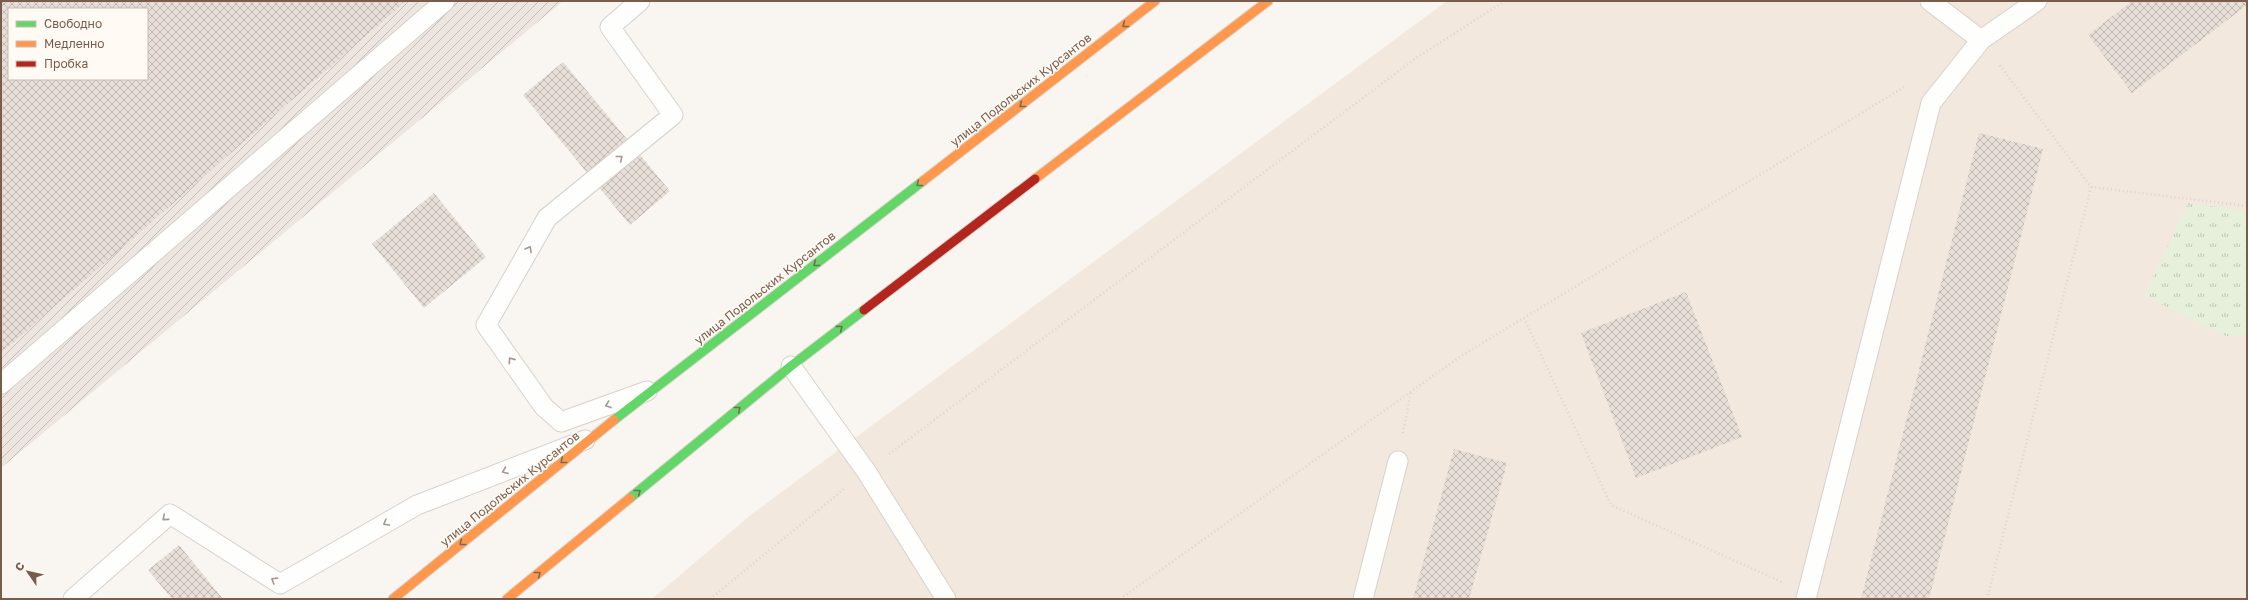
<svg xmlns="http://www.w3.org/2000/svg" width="2248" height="600" viewBox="0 0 2248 600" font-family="'Golos Text',sans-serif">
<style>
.residential{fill:#f2e8de}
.industrial{fill:url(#industrial-furrows);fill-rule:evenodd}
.park{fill:url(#park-tufts)}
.building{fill:url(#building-cross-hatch);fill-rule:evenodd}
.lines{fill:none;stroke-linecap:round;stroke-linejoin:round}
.lane-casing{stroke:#d7d1cb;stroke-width:21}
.fast-casing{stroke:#d9d2cb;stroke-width:11}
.slow-casing{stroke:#d9d2cb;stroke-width:11}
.jam-casing{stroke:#d9d2cb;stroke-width:11}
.path{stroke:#dcd5d0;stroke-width:2.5;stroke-dasharray:1 3;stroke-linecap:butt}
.lane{stroke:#fefefd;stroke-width:19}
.fast{stroke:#63d668;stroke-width:9}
.slow{stroke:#ff974d;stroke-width:9}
.jam{stroke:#b3261e;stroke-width:9}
.oneway{stroke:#776e51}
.oneway2{stroke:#a8958b}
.labels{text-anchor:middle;stroke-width:3;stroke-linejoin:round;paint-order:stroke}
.street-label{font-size:12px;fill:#7a5c4d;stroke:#fffaf3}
</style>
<defs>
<pattern id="industrial-furrows" width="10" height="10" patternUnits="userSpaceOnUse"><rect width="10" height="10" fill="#ede5e0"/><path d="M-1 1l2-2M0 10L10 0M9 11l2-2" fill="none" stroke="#c5bdb8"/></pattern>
<pattern id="park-tufts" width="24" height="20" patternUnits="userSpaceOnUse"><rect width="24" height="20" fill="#e7f0db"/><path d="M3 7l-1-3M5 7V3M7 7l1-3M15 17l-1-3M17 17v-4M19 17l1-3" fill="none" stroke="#c0c6b4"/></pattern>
<pattern id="building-cross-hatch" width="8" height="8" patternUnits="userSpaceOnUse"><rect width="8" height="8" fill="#e6ded7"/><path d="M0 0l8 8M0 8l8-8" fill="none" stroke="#bfb7b1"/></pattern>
</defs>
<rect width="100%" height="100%" fill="#f9f5f0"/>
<!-- residential -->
<path class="residential" d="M1447 1H2247V599H652L752 514Z"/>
<!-- industrial -->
<path class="industrial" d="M1 1H563L1 468ZM9 9H147V79H9Z"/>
<!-- park -->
<path class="park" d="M2188 203 2247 211V337L2226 336 2144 296Z"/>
<!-- building -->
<path class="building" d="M1 1H406L1 353ZM9 9H147V79H9Z
M2132 1H2247V5L2132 93 2088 35Z
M563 62 670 191 630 225 523 95Z
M1979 133 2043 149 1929 599H1861Z
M434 193 486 257 424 308 372 244Z
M1686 292 1742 437 1636 478 1581 333Z
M1454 449 1507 463 1469 599H1413Z
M179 545 223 599H172L148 570Z"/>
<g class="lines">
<defs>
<path id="lane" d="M640 1 610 27 673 115 547 218 486 325 544 407 561 422 647 391
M1930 1 1981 40 2037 1
M791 366 866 471 946 599
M1 384 445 1
M73 599 170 514 280 584 417 505 585 440
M1363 599 1398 461
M1806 599 1931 103 1981 40"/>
<path id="fast" d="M614 420 923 181
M630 498 791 366 864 310"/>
<path id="slow" d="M1035 179 1268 1
M923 181 1155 1
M393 599 614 420
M507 599 630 498"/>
<path id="jam" d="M864 310 1035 179"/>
</defs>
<!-- lane casing -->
<use href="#lane" class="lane-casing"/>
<!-- fast casing -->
<use href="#fast" class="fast-casing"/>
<!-- slow casing -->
<use href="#slow" class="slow-casing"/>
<!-- jam casing -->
<use href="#jam" class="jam-casing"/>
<!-- path -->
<path class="path" d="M2091 187 2247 206
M1524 318 1611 505 1782 582
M1403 433 1411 392
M889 454 1416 58 1505 1
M710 599 844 489
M1120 599 1461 356 1906 86
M1987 599 2091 187 1998 63"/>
<!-- lane -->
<use href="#lane" class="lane"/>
<!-- fast -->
<use href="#fast" class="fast"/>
<!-- slow -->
<use href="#slow" class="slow"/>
<!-- jam -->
<use href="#jam" class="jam"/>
</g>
<!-- one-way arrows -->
<defs><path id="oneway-chevron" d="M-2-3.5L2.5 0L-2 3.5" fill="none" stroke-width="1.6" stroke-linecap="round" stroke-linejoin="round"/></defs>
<g class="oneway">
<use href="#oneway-chevron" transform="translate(1125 25) rotate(142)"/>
<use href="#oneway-chevron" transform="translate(1022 105) rotate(142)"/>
<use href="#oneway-chevron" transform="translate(919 184) rotate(142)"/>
<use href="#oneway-chevron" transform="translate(816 264) rotate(142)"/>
<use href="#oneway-chevron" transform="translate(840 328) rotate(-37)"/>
<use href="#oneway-chevron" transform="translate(738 409) rotate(-39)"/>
<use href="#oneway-chevron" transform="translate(563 461) rotate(141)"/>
<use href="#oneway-chevron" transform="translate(638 492) rotate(-39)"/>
<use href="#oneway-chevron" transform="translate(462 543) rotate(141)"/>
<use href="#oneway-chevron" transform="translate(538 574) rotate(-39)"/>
</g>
<g class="oneway2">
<use href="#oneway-chevron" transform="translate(620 158) rotate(-39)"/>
<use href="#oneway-chevron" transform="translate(529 249) rotate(-61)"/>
<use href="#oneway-chevron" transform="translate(511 360) rotate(-125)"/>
<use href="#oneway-chevron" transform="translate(608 405) rotate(160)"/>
<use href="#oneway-chevron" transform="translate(505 471) rotate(159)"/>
<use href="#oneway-chevron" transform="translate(165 518) rotate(139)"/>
<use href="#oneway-chevron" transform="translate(386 523) rotate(150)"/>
<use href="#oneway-chevron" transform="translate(274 580) rotate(-148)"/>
</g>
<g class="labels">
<!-- street labels -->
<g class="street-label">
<text transform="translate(1021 90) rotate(-38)" y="4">улица Подольских Курсантов</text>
<text transform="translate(765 288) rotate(-38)" y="4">улица Подольских Курсантов</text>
<text transform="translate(510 489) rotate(-39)" y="4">улица Подольских Курсантов</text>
</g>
</g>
<!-- border -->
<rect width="2248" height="600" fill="none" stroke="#7a5c4d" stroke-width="4"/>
<!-- legend -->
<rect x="8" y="8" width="140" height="72" fill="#fffaf3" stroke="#cabbb1"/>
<rect x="16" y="21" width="20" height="6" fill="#63d668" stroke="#cabbb1"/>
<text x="44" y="28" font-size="12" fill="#7a5c4d">Свободно</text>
<rect x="16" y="41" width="20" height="6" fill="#ff974d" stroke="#cabbb1"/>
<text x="44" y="48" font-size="12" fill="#7a5c4d">Медленно</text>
<rect x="16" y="61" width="20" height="6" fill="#b3261e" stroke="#cabbb1"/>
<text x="44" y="68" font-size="12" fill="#7a5c4d">Пробка</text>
<!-- north arrow -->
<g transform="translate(28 572) rotate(304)" stroke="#fffaf3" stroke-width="3" paint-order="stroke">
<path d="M0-3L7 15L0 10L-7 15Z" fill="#7a5c4d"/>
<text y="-6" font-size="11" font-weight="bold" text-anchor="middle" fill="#7a5c4d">С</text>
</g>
</svg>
